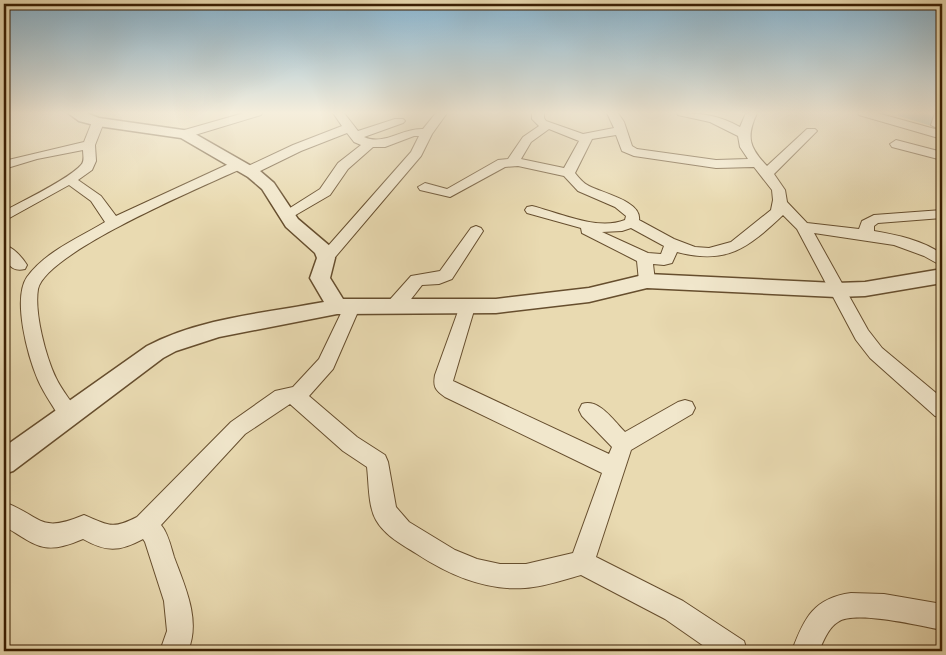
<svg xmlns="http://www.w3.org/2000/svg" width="946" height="655" viewBox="0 0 946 655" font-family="'IM FELL English',serif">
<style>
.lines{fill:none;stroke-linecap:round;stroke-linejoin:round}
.river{fill:#99b9b3;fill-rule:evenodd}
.minor-casing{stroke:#664e2e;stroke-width:2}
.tertiary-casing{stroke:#664e2e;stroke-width:3}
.minor{fill:#f1e7cc;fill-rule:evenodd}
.tertiary{fill:#f1e7cc;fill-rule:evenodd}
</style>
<rect width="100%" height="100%" fill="#e9dab1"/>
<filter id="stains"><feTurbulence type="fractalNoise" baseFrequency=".004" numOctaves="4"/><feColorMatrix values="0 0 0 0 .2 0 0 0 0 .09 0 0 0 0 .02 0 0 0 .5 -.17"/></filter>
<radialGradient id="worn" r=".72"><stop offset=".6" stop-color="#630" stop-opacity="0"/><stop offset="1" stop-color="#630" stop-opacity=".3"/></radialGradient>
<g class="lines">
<!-- river -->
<path class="river" d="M897 113H923L942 119V129L899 116Z"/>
<defs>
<path id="minor" d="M244 113H262L261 115 185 138 179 134 181 131Z
M333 113H344L358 131 395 119H403L405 121 403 123 364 137C384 146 402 128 423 129L436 113H447L432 134 421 156 331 262 326 263 321 262 318 258 321 254 411 152 419 136H414L385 147H373L348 169 330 195 287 220 282 219 280 216 282 213 320 189 338 163 361 145 354 142 347 133 301 151 254 174H244L243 171 244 168 293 145 342 126Z
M532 113H544V118L546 121 583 134 614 128 607 113H618L624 122 632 146 637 149 716 160 748 159 740 147 738 136 710 122 678 115 677 113C700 113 719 115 740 127L746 113H757C746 137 749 147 767 166L807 129H815L817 131 774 174 785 190 787 202 807 223 859 229 862 221 874 215 942 210V218L878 223 874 226V231C897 235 922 240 942 254V266L924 256 894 245 814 233 868 330 882 348 942 398V418L935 416 870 358 856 340 797 229 783 215C748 248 727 265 677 252L672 263 664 265 653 264 655 281 653 285 647 287 641 285 639 281 637 261 582 233 581 228 527 213 525 210 527 207 532 206C560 213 597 231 625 220L626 216 615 207 578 191 564 176 518 166 505 167 450 197 420 190 418 187 425 183 447 189 498 160 508 159 523 137 539 126 532 119ZM549 129 579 141 564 168 521 159 531 142ZM616 135 622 151 634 156 716 168 754 167 772 190 773 200 771 210 731 242 709 248 695 247 674 239 639 220C642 201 602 193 589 186 583 183 579 178 575 173L592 139ZM631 228 664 246 661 254 648 253 602 232 622 231Z
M858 113H877L942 131V139L859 115Z
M935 113H942L941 127 937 128 931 125Z
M98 119 104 122 95 145 96 161 92 170 78 180 101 196 116 216 233 162H243L244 165 243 168C206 185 46 252 38 289 34 313 46 357 56 378 62 391 72 401 78 414L75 420 68 423 61 420C54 407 44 394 38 380 28 357 12 299 27 277 46 251 79 238 105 222L91 201 69 185 4 221V211C23 201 69 179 81 165 85 161 83 155 83 150L37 159 4 169V161L84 142 92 122Z
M896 140 942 152V160L892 147 890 144Z
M476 226 481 228 483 231 452 279 439 284 422 285C413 296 401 317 386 312L384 308 386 304 411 276 440 271 471 228Z
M4 245C13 247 22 257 27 265L25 269C14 272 10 266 4 259Z
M352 301 358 303 360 307 333 369 309 396 357 437 385 455 388 462 396 507 409 522 455 550 477 559 500 564H526L573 553 602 473 445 397C435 390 433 387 435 375L461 303 467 301 473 303 475 307 453 381 609 454 612 447 582 416 579 410 582 404C599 398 614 421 625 432L678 402 685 400 692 402 695 408 692 414 631 450 596 557 683 601 744 641 747 651H711L665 619 581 575C563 580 543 587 525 588 486 591 449 575 417 554 403 545 385 536 376 520 368 506 369 483 367 467L343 451 290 404 245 434 161 525C168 533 171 547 174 557 185 587 201 620 188 651H160L167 631 164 601 145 542 143 539C119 552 106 552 83 539 43 556 38 546 4 526V502C43 517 39 534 84 515 108 525 112 530 137 517L231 422 275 391 293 387 319 359 344 307 346 303Z
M851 593 884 594 942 604V630C921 626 855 610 838 622 828 628 823 642 819 651H792C804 618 814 598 851 593Z"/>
<path id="tertiary" d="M68 113H86L99 118 190 131 260 171 274 183 298 219 331 247 335 258 330 278 343 299H496L589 288 647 274 836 283 865 282 942 269V283L865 296 836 297 647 288 589 302 496 313 337 314 219 337 176 351 163 358 13 471 4 474V447L147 346C200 318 265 313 324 302L310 278 317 258 315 253 286 227 262 189 248 177 181 138 98 126 79 121Z"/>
</defs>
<!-- minor casing -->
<use href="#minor" class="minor-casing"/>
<!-- tertiary casing -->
<use href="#tertiary" class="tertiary-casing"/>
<!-- minor -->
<use href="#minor" class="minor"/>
<!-- tertiary -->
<use href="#tertiary" class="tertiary"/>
</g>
<!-- sky -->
<linearGradient id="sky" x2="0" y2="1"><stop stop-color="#88b6d3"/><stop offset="0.55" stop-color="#f5eedc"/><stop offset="1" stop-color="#f5eedc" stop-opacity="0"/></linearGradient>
<rect width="946" height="205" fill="url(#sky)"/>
<!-- margin -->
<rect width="946" height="655" fill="none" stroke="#e9dab1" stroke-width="20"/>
<rect x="5" y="5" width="936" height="645" fill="none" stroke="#3a1f03" stroke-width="2.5"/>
<rect x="10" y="10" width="926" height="635" fill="none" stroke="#3a1f03"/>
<rect width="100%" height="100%" filter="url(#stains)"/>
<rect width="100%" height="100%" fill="url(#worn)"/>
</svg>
